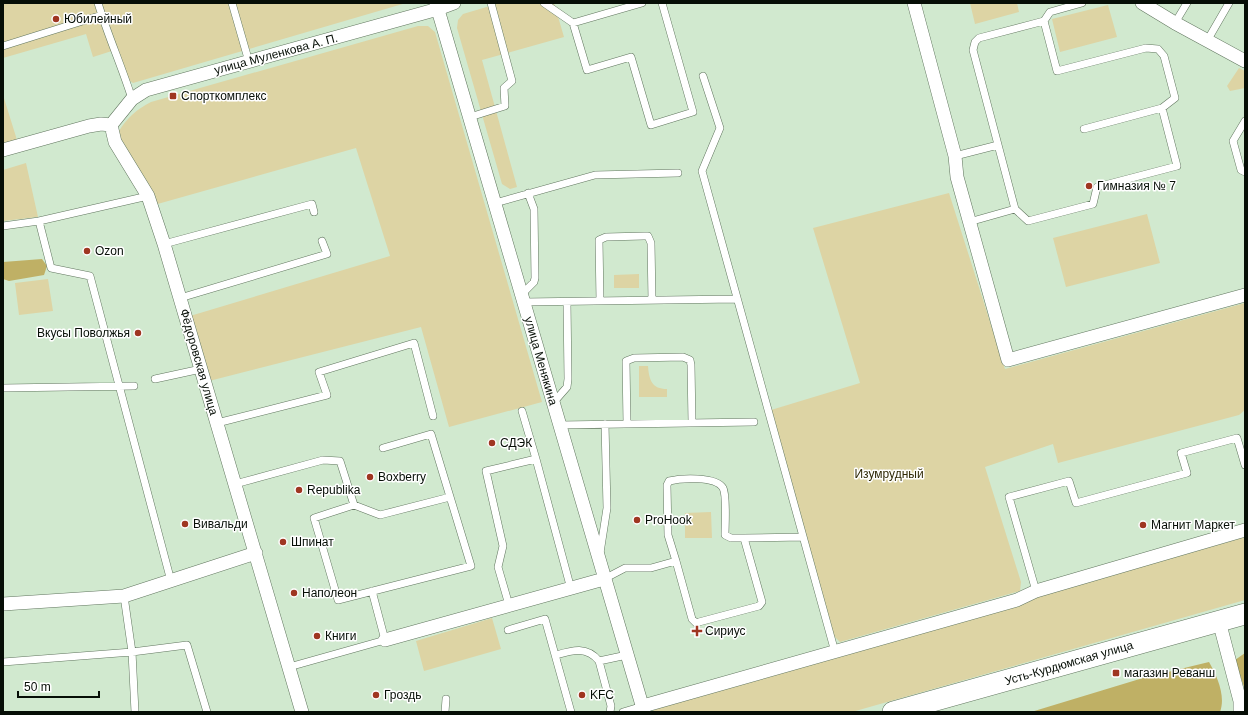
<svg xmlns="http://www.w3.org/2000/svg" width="1248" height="715" viewBox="0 0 1248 715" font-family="Arial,sans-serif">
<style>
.green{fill:#ddd4a4}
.forest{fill:#bfb065}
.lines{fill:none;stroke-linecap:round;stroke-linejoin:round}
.service-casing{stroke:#61765f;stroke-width:8}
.minor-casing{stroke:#61765f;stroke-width:14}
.primary-casing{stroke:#61765f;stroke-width:22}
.service{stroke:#fff;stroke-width:7}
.minor{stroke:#fff;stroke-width:13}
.primary{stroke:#fff;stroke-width:21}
.poi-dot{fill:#9f3621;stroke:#fff;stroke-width:1.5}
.labels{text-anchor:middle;stroke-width:3;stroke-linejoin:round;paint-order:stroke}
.poi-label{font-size:12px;fill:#060e06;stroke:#fff;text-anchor:start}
.street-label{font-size:12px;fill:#060e06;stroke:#fff}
.park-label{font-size:12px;fill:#302a07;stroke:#fff}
</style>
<rect width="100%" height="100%" fill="#d1e9cf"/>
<!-- green -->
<path class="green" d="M3 3H406L133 83 127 79 118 49 93 57 86 34 3 58Z
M500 3H554L564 37 482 60 517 187 510 189 502 184 457 28 458 20 463 14Z
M970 3H1017L1019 12 975 24Z
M1108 5 1117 37 1060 52 1052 19Z
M418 26H428L435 32 542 402 449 427 421 327 209 381 190 316 390 256 356 148 154 205 122 147 119 131C127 118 137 109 151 102Z
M1239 68 1245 71V88L1230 91 1227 86Z
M3 95 17 140 3 144Z
M26 163 38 217 3 221V170Z
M949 193 1005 369 1245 303V410L1239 415 1058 463 1053 444 985 467 1021 582 1020 591 840 642 833 635 771 410 860 383 813 228Z
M1147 214 1160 263 1066 287 1053 238Z
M639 274V288H614V275Z
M48 279 53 311 19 315 15 283Z
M639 366H648C649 380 652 389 667 389V397H639Z
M711 512 712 538H685V513Z
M1245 537V600L852 712H652L656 707Z
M492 618 501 649 424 671 416 641Z"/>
<!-- forest -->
<path class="forest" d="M42 259 47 266 44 275 9 281 3 279V262Z
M1245 653V690L1235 660Z
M1209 662C1217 676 1226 696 1220 712H1031L1143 678Z"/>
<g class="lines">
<defs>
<path id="service" d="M98 3C108 36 122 67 132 99
M232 3 249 62
M544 3 573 23 587 70 631 57 651 125 693 112 662 3
M1044 21 1050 12 1082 3
M573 23 642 3
M1175 23 1187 3
M1207 41 1229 3
M3 46 102 15
M703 76 720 128 702 171 835 652
M470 117 505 106 504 88 512 81 491 3
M1245 121 1233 141 1241 170 1245 172
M1084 129 1162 108
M955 156 998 145
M495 203 595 175 678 173
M39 221 51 268 90 276 171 581
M969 222 1015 209 1028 221 1093 204 1097 187 1177 166 1162 108 1175 98 1164 56 1158 49 1146 48 1057 71 1044 21 979 38 975 42 973 50 1015 209
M3 226 39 221 148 196
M164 244 312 204 314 212
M522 294 534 282 535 278 534 209 528 193
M180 298 327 254 322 241
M600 301 599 240 606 237 644 236H648L651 243 652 300
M524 302 736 299
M155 379 201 369
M3 388 134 386
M553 403 567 387 568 379 567 302
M522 411 536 459
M217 423 327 395 319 372 414 343 433 416
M627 424 626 361 634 358 683 357 690 360 691 365 692 423
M560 425 754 422
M383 448 431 434 471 566 338 600 314 518 354 505 380 515 450 497
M235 484 323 460 340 461 354 505
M600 553 607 508 605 424
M676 561 692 619 696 623 699 622 759 606 762 602 744 538 803 537
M604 579 625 568H651L676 561 668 535 667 485 669 481C681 478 716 476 723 488 727 495 725 526 725 535L731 538H744
M1036 591 1009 497 1069 481 1076 503 1187 473 1181 453 1237 438 1245 465
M124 596 132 652 135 712
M509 605 498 567 503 546 486 471 536 459 571 589
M508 630 545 619 571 712
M556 655C573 650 587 646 599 661L627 655
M599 661 611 706 610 712
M3 662 132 652 187 645 207 712
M289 667 385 640 372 591
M445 712 446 699
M623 712 643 706"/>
<path id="minor" d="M436 3 644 712
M914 3 955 156 957 177 1008 360 1245 295
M1142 3 1175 23 1245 61
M111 125 115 142 148 196 164 244 302 712
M111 125 132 99 146 90 438 9 454 3
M3 150 89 126 101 124 111 125
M3 604 124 596 256 553
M1219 621 1240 701V712
M385 640 604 579
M643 706 1017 600 1036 591 1245 530"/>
<path id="primary" d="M893 712 1245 614"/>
</defs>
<!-- service casing -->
<use href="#service" class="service-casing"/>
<!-- minor casing -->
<use href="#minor" class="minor-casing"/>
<!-- primary casing -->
<use href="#primary" class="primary-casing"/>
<!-- service -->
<use href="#service" class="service"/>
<!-- minor -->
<use href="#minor" class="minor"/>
<!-- primary -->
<use href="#primary" class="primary"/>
</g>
<!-- markers -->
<g class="poi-dot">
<circle cx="56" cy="19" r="4"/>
<rect x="169" y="92" width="8" height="8" rx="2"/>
<circle cx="1089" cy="186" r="4"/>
<circle cx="87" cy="251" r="4"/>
<circle cx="138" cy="333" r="4"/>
<circle cx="492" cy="443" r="4"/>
<circle cx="370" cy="477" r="4"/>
<circle cx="299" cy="490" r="4"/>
<circle cx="637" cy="520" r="4"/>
<circle cx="185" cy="524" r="4"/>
<circle cx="1143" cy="525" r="4"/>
<circle cx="283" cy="542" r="4"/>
<circle cx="294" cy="593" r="4"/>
<path d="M695 625h4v4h4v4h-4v4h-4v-4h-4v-4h4z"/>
<circle cx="317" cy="636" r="4"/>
<rect x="1112" y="669" width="8" height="8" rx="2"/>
<circle cx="376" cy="695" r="4"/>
<circle cx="582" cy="695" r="4"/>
</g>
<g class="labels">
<!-- poi labels -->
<g class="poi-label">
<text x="64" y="23">Юбилейный</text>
<text x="181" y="100">Спорткомплекс</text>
<text x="1097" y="190">Гимназия № 7</text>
<text x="95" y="255">Ozon</text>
<text x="130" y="337" text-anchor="end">Вкусы Поволжья</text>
<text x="500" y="447">СДЭК</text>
<text x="378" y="481">Boxberry</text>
<text x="307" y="494">Republika</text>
<text x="645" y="524">ProHook</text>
<text x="193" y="528">Вивальди</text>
<text x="1151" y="529">Магнит Маркет</text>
<text x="291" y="546">Шпинат</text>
<text x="302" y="597">Наполеон</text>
<text x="705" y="635">Сириус</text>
<text x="325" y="640">Книги</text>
<text x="1124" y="677">магазин Реванш</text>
<text x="384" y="699">Гроздь</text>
<text x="590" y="699">KFC</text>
</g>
<!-- street labels -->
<g class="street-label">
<text transform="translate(276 54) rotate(-15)" y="4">улица Муленкова А. П.</text>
<text transform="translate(541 361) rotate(74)" y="4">улица Менякина</text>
<text transform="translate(199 362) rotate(74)" y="4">Фёдоровская улица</text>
<text transform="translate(1069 663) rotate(-16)" y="4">Усть-Курдюмская улица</text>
</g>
<!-- park labels -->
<g class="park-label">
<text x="889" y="478">Изумрудный</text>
</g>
</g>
<!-- border -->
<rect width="1248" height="715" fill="none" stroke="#060e06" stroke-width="8"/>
<!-- scale -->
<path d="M18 691v6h81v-6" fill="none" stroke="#060e06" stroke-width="2"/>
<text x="24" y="691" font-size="12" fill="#060e06" stroke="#ffffff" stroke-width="3" paint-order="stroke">50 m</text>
</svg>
